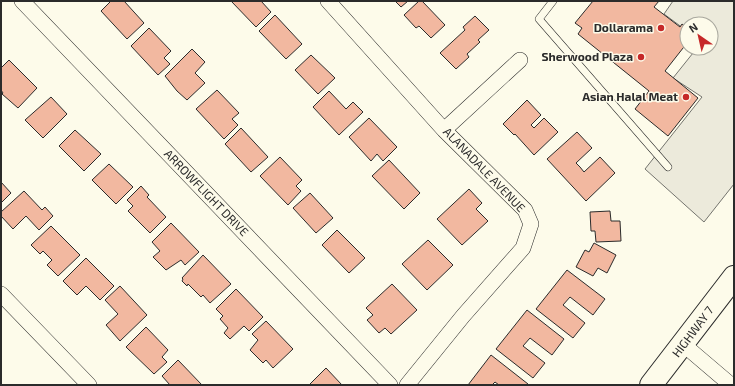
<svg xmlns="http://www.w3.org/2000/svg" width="735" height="386" viewBox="0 0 735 386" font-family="'Exo 2',sans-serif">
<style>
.parking{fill:#eceadb;stroke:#74746e}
.building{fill:#f2b8a0;stroke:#2b2b2b}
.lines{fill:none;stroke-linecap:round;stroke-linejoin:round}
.service-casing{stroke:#2b2b2b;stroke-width:8}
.minor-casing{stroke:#2b2b2b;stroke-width:16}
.primary-casing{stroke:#2b2b2b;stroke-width:24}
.service{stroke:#fdfbea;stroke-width:7}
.minor{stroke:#fdfbea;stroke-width:15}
.primary{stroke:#fdfbea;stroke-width:22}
.poi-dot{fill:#c62828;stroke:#fdfbea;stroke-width:1.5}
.labels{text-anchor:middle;stroke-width:3;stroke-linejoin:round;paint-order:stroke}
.poi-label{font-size:12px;font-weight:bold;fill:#2b2b2b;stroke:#fdfbea;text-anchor:end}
.street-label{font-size:12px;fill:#2b2b2b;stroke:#fdfbea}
</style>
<rect width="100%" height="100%" fill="#fdfbea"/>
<!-- parking -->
<path class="parking" d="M673 1H734V184L704 222 645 169 702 97 673 78 697 48H711V24H687V31L664 14Z"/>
<!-- building -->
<path class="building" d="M111 1H124L144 23 127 39 101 11Z
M231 1H261L271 12 256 27Z
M395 1H408L401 7Z
M419 1H422L445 25 431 38 419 26 416 28 404 15Z
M593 1H659L654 7 680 27 682 24 687 28V43L665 71 698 98 668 136 635 109 649 91 578 34 582 28 575 23Z
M275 15 302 44 286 59 259 31Z
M475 16 489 30 478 40 480 42 467 54 469 57 456 69 440 53 465 30 463 27Z
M149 28 171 51 164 58 170 64 158 75 131 46Z
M192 49 205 62 195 73 205 83 187 100 177 91 165 76Z
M311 55 335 78 318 94 295 70Z
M9 60 37 88 18 108 2 94 3 93 1 90V68Z
M217 90 239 113 232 119 238 125 224 139 196 109Z
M329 91 346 109 353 102 363 112 339 135 313 107Z
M51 97 67 114 43 138 25 120Z
M527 100 541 115 531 125 534 128 544 118 558 132 534 155 515 134 514 135 503 124Z
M369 118 397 147 383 161 377 154 371 161 349 137Z
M241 128 268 157 251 172 225 144Z
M75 130 101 154 84 171 59 146Z
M577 132 592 148 576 163 580 167 584 172 600 157 615 173 586 201 547 159Z
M280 157 302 180 296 186 301 191 288 205 260 176Z
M389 160 420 193 404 209 372 176Z
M109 164 133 187 116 204 92 180Z
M1 182 11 193 1 203Z
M141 186 149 195 147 197 166 217 150 233 128 211 133 206 127 200Z
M469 189 482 203 476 209 488 221 462 245 437 219Z
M24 191 42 210 45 207 53 216 39 230 26 216 13 229 1 216V212Z
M310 193 333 218 316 233 293 208Z
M610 211 611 221H620L621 241 596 242 595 231H591L590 212Z
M171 223 199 252 185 265 181 260 166 270 153 257 160 251 152 242Z
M51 226 80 255 58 276 47 265 52 260 43 251 40 254 31 245Z
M337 230 365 258 349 273 322 245Z
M428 240 453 265 427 290 402 264Z
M594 243 616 255 607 273 598 268 593 276 576 267 585 250 589 252Z
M203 255 231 284 210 303 203 295 201 297 188 284 187 286 182 281 183 279 182 278Z
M86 258 114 286 100 300 86 286 77 295 63 281Z
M567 270 605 299 593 315 570 297 563 305 585 323 573 338 536 309Z
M392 284 417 310 391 334 385 328 379 333 367 320 373 315 366 308Z
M120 286 147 315 120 341 106 325 118 314 105 300Z
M236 289 263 317 249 331 244 326 230 339 224 333 228 328 220 319 223 316 216 309Z
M527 310 564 339 552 355 530 338 523 346 545 363 533 378 496 349Z
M266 321 293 349 273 368 266 360 263 363 250 350 258 340 252 334Z
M146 327 168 350 162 357 167 362 154 374 126 347Z
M491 355 528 384 527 385H499L495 382 492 385H468Z
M178 360 202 385H170L162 376Z
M326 368 342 385H309Z"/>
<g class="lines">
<defs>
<path id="service" d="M553 1 539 19 668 167"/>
<path id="minor" d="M22 1 390 385
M328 1 444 130 525 210 531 224 523 248 463 316 407 385
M444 130 520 60
M1 294 89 385
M684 345 731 385"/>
<path id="primary" d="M651 385 734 277"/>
</defs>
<!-- service casing -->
<use href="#service" class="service-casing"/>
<!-- minor casing -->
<use href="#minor" class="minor-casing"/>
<!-- primary casing -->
<use href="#primary" class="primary-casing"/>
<!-- service -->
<use href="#service" class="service"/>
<!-- minor -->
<use href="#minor" class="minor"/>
<!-- primary -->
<use href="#primary" class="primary"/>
</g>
<!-- markers -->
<g class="poi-dot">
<circle cx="661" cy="28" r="4"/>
<circle cx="641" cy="57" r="4"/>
<circle cx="686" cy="97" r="4"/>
</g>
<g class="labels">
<!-- poi labels -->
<g class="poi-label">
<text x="653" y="32">Dollarama</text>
<text x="633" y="61">Sherwood Plaza</text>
<text x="678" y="101">Asian Halal Meat</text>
</g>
<!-- street labels -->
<g class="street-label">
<text transform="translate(484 170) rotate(46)" y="4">ALANADALE AVENUE</text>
<text transform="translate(206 193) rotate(46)" y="4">ARROWFLIGHT DRIVE</text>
<text transform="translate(693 332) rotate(-53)" y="4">HIGHWAY 7</text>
</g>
</g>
<!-- border -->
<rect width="735" height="386" fill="none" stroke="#2b2b2b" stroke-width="4"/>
<!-- north arrow -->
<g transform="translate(699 36) rotate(326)"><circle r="19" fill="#fdfbea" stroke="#a9a89e"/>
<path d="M0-3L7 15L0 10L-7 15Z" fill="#c62828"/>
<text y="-6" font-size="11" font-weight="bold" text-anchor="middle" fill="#2b2b2b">N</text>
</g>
</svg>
